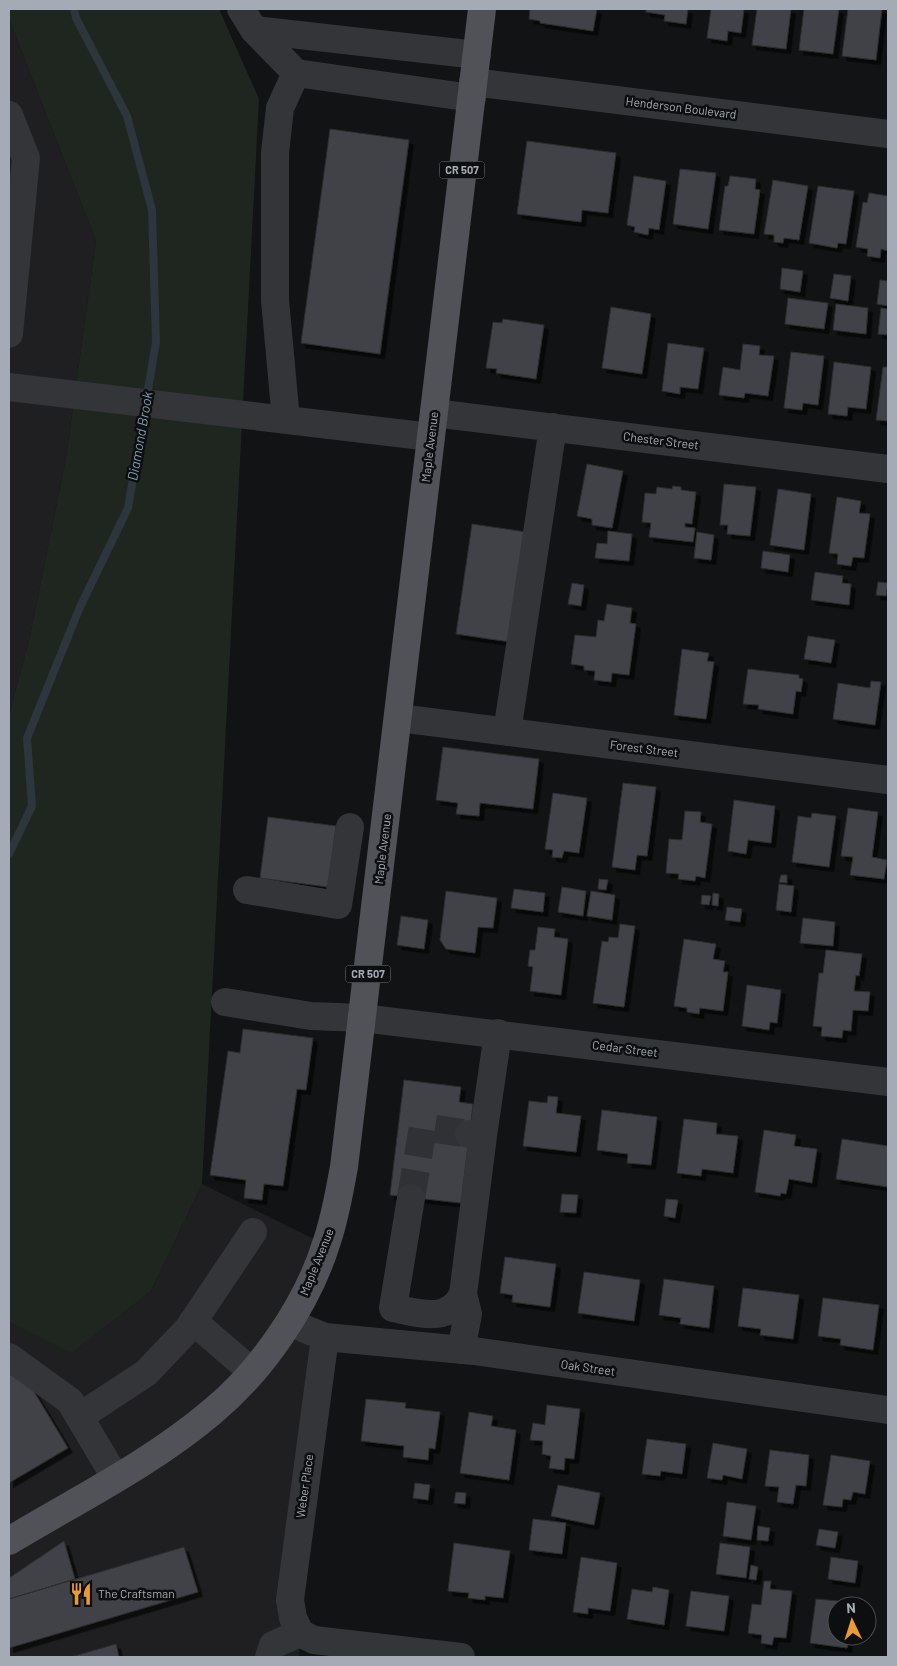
<svg xmlns="http://www.w3.org/2000/svg" width="897" height="1666" viewBox="0 0 897 1666" font-family="Barlow,sans-serif">
<style>
.built{fill:#1f1f21}
.green{fill:#1f261f}
.lines{fill:none;stroke-linecap:round;stroke-linejoin:round}
.stream{stroke:#2c363c;stroke-width:8}
.building{fill:#414347;stroke:#2d2d30;filter:url(#shadow)}
.minor-tunnel{stroke:#2f3134;stroke-width:28;stroke-dasharray:28 14;stroke-linecap:butt}
.minor{stroke:#343539;stroke-width:28}
.major{stroke:#505258;stroke-width:28}
.labels{text-anchor:middle;stroke-width:5;stroke-linejoin:round;paint-order:stroke}
.shield{fill:#0d0e0f;stroke:#777c82;stroke-width:1}
.shield-label{font-size:11px;font-weight:bold;fill:#a5abb4}
.street-label{font-size:12px;fill:#a5abb4;stroke:#0d0e0f}
.poi-label{font-size:12px;fill:#a5abb4;stroke:#0d0e0f;text-anchor:start}
.water-label{font-size:14px;font-style:italic;fill:#7d9cae;stroke:#0d0e0f}
</style>
<defs>
<filter id="shadow"><feDropShadow dx="4.5" dy="4.5" stdDeviation="0" flood-color="#0009"/></filter>
</defs>
<rect width="100%" height="100%" fill="#121314"/>
<!-- built -->
<path class="built" d="M9 19 96 241 66 458 30 636 9 716Z
M202 1184 326 1245 294 1313 325 1337 299 1657H9V1322L71 1352 151 1291Z"/>
<!-- green -->
<path class="green" d="M9 9H219L259 99 202 1184 151 1291 71 1353 9 1322V716L30 636 66 458 96 241 9 19Z"/>
<g class="lines">
<!-- stream -->
<path class="stream" d="M9 854 32 806 27 738 80 607 128 508 156 342 152 210 127 116 76 18 74 9"/>
</g>
<!-- building -->
<path class="building" d="M530 9H597L593 31 540 23V21L529 19Z
M646 9H688L686 24 664 21 665 15 646 12Z
M711 9H744L741 33 728 31 727 41 707 38Z
M757 9H791L786 49 752 45Z
M804 9H839L833 54 799 50Z
M848 9H882L876 60 842 56Z
M330 129 409 140 380 354 301 343Z
M527 141 616 153 608 213 582 210 581 222 517 214Z
M680 169 716 173 708 229 673 224Z
M634 176 666 181 659 230 649 228 648 235 634 232 635 227 627 225Z
M730 176 756 179 755 189 760 190 754 234 719 230 725 186H728Z
M773 180 808 186 799 240 784 238 783 243 774 242V235L764 234Z
M818 186 854 191 846 244 838 243 837 248 809 243Z
M869 193 888 196V251L881 249 880 258 867 256 868 249 856 247 863 202 867 203Z
M782 268 803 271 800 292 780 289Z
M834 274 851 276 848 301 830 298Z
M880 280 888 281V306L877 304Z
M788 298 828 303 824 329 785 324Z
M836 304 868 308 866 334 833 330Z
M611 307 651 314 642 374 602 368Z
M881 308 888 309V335L878 334Z
M503 319 544 325 536 379 496 373 497 369 486 368 493 322 502 323Z
M668 343 704 348 698 389 680 387V394L662 391Z
M743 344 760 346 759 355 774 356 768 396 745 393 744 398 719 395 723 367 740 370Z
M791 352 824 356 818 405 803 403 802 410 784 408Z
M834 362 871 367 866 409 848 407 847 416 828 414Z
M883 367H888V421L876 420Z
M587 464 623 471 612 528 592 525V519L577 516Z
M724 484 756 487 750 536 727 534 728 525H720Z
M673 486 681 487V490L696 492 692 524 685 523V527L695 528 693 542 649 537 651 523 642 522 645 493 656 494 657 487 672 489Z
M778 489 811 494 804 550 770 545Z
M837 497 861 501 859 513 870 514 864 558 853 557 851 566 837 564 838 554 829 553Z
M472 524 526 532 510 642 456 634Z
M608 531 632 534 629 561 595 558 597 543 607 544Z
M697 532 714 535 711 560 694 558Z
M763 551 790 555 788 572 761 568Z
M815 572 843 576 842 583 851 584 849 605 811 600Z
M878 582 888 583 886 596 876 595Z
M572 583 584 585 581 606 568 604Z
M607 604 632 608 630 623 636 624 629 675 612 673 611 682 594 680 595 671 584 670V666L571 664 575 635 596 637 598 620 604 621Z
M808 636 835 640 831 663 804 659Z
M682 649 709 653 707 661 714 662 706 719 674 715Z
M748 669 799 675V678L803 679 801 692 796 691 793 714 758 709 759 705 743 704Z
M871 681 881 682 875 725 833 719 838 683 870 688Z
M443 747 539 759 533 809 480 803 479 816 456 814 458 803 436 800Z
M623 783 656 787 647 856 637 855 635 870 612 867Z
M553 793 587 798 579 853 564 851 562 858 552 857 553 850 545 849Z
M734 800 775 806 771 843 748 840 746 854 728 851Z
M848 808 878 812 872 857 887 860 884 879 850 875 853 857 841 856Z
M685 811 701 812 700 822 712 824 705 878 696 876 695 881 678 879 679 874 666 873 669 839 682 840Z
M812 813 836 816 829 867 792 862 798 816 811 818Z
M268 817 336 826 328 887 260 878Z
M781 875H787V883L779 882Z
M599 879 608 880 606 890 598 889Z
M779 884 794 886 791 912 776 910Z
M562 887 586 891 583 916 558 912Z
M514 889 545 893 543 912 511 908Z
M446 891 497 898 493 928 478 927 475 953 446 949 440 940Z
M591 891 615 895 612 920 587 916Z
M713 893 719 894 718 906 712 905Z
M702 895 711 896 709 905 701 904Z
M727 907 742 909 740 922 725 920Z
M401 916 428 920 424 949 397 945Z
M803 918 835 922 833 946 800 943Z
M620 924 635 926 624 1007 593 1003 602 941 608 942 609 937 618 938Z
M538 927 555 929 554 937 568 939 561 995 530 991 533 967 528 966 530 950H535Z
M684 939 716 944 713 959 725 961 723 972H728L723 1011 700 1008 699 1014 687 1012V1008L674 1006Z
M826 950 862 954 859 976 856 975 854 991 870 992 868 1011 853 1010 851 1031 843 1030 842 1038 821 1036 822 1027 813 1026 819 973H823Z
M747 985 781 990 777 1023 770 1022 769 1030 742 1026Z
M243 1029 313 1038 306 1090 297 1089 283 1186 264 1184 262 1200 244 1198 246 1180 210 1175 228 1051 240 1053Z
M404 1080 461 1087 459 1102 473 1104 461 1203 390 1195Z
M548 1096 558 1097 556 1113 581 1116 576 1152 523 1146 529 1101 547 1103Z
M602 1110 657 1117 651 1165 627 1163 628 1154 597 1150Z
M684 1119 717 1123 716 1134 738 1136 733 1173 702 1169 701 1176 677 1173Z
M764 1130 796 1135 794 1146 817 1149 812 1183 789 1179 786 1194 781 1193 780 1196 755 1192Z
M842 1139 888 1146V1187L836 1179Z
M562 1194 578 1195 576 1213 560 1212Z
M666 1199 678 1200 675 1218 664 1216Z
M505 1257 556 1264 550 1307 512 1302 513 1295 500 1293Z
M584 1272 640 1280 634 1321 578 1313Z
M664 1279 714 1286 709 1328 680 1324 681 1318 659 1315Z
M743 1288 799 1295 793 1339 760 1335 761 1329 738 1326Z
M823 1298 879 1305 873 1350 840 1345 841 1339 818 1336Z
M9 1367 24 1375 68 1448 9 1483Z
M366 1399 406 1403 405 1408 440 1412 435 1449 429 1448 428 1460 403 1457 404 1446 361 1441Z
M547 1405 580 1409 574 1459 565 1458 564 1470 549 1468 551 1456 542 1454 543 1441 530 1440 533 1423 545 1425Z
M469 1412 493 1416 491 1426 516 1430 509 1480 460 1473Z
M647 1439 686 1444 682 1474 661 1471 660 1476 642 1474Z
M713 1443 747 1449 742 1479 723 1475 722 1480 707 1478Z
M770 1450 809 1455 806 1486 796 1485 793 1504 777 1502 779 1487 765 1486Z
M831 1455 870 1461 865 1494 853 1492 851 1500 843 1499 842 1507 823 1505Z
M415 1483 430 1485 428 1500 413 1498Z
M558 1485 600 1493 594 1525 551 1516Z
M456 1492 466 1493 465 1504 454 1503Z
M727 1502 756 1506 751 1540 723 1536Z
M533 1519 566 1523 562 1554 529 1550Z
M758 1526 770 1528 768 1541 757 1540Z
M819 1529 838 1532 835 1548 816 1545Z
M64 1541 75 1579 9 1599V1578Z
M454 1543 510 1551 503 1598 485 1596V1600L468 1598 469 1593 448 1591Z
M720 1543 750 1547 746 1578 716 1574Z
M184 1547 198 1592 9 1648V1599Z
M581 1557 617 1563 610 1611 588 1608V1614L573 1612Z
M831 1557 858 1561 855 1583 828 1579Z
M751 1565 758 1567 756 1580 749 1579Z
M764 1581H771L770 1589 792 1591 786 1638 774 1637 772 1645 761 1643 762 1635 748 1633 752 1604 761 1605Z
M653 1587 669 1590 664 1625 627 1619 632 1589 652 1592Z
M691 1591 729 1596 724 1631 686 1626Z
M816 1599 838 1601 837 1636H849L847 1648 810 1643Z
M116 1644 119 1657H71Z"/>
<g class="lines">
<!-- minor-tunnel -->
<path class="minor-tunnel" d="M411 1198 423 1127 469 1134"/>
<!-- minor -->
<path class="minor" d="M241 9 254 30 296 73 472 98
M254 30 477 55
M473 82 888 134
M9 115 26 158 9 334
M9 387 431 437
M434 413 888 469
M286 420 275 300V153L280 108 296 73
M399 718 888 780
M507 732 553 427
M247 890 338 905 350 827
M225 1002 311 1016 362 1018 888 1082
M483 1136 498 1033
M411 1198 393 1308C419 1313 449 1324 463 1294L483 1136 469 1134
M193 1321 251 1371
M291 1321 305 1329 325 1337 474 1351 888 1410
M461 1350 468 1314 463 1294
M9 1357 70 1401 115 1477
M79 1417 146 1373 188 1329 253 1232
M300 1633 293 1618 290 1600 325 1337
M300 1633 314 1640 461 1657
M269 1657 273 1645 300 1633"/>
<!-- major -->
<path class="major" d="M9 1541C77 1500 152 1463 213 1411 262 1370 307 1305 326 1244 335 1219 339 1193 344 1167L482 9"/>
</g>
<!-- icons -->
<defs>
<symbol id="restaurant-bare" viewBox="-9 -9 18 18"><path d="M-5-6h1v4h1v-4h1v4h1v-4h1v5L-1.5 .5V6h-2V.5L-5-1ZM5-6V6H3V1.5H1.5Q1.5-4 5-6Z" fill="#e99a36" stroke="#0d0e0f" stroke-width="2.5" paint-order="stroke"/></symbol>
</defs>
<g fill-rule="evenodd">
<use href="#restaurant-bare" x="65" y="1578" width="32" height="32"/>
</g>
<g class="labels">
<!-- shield labels -->
<g class="shield">
<rect x="439.5" y="161.5" width="45" height="17" rx="4"/>
<rect x="345.5" y="965.5" width="45" height="17" rx="4"/>
</g>
<g class="shield-label">
<text x="462" y="174">CR 507</text>
<text x="368" y="978">CR 507</text>
</g>
<!-- street labels -->
<g class="street-label">
<text transform="translate(681 108) rotate(7)" y="4">Henderson Boulevard</text>
<text transform="translate(661 441) rotate(7)" y="4">Chester Street</text>
<text transform="translate(430 447) rotate(-83)" y="4">Maple Avenue</text>
<text transform="translate(644 749) rotate(7)" y="4">Forest Street</text>
<text transform="translate(383 849) rotate(-83)" y="4">Maple Avenue</text>
<text transform="translate(625 1049) rotate(7)" y="4">Cedar Street</text>
<text transform="translate(317 1262) rotate(-68)" y="4">Maple Avenue</text>
<text transform="translate(588 1368) rotate(8)" y="4">Oak Street</text>
<text transform="translate(305 1486) rotate(-82)" y="4">Weber Place</text>
</g>
<!-- poi labels -->
<g class="poi-label">
<text x="98" y="1598">The Craftsman</text>
</g>
<!-- water labels -->
<g class="water-label">
<text transform="translate(140 436) rotate(-80)" y="5">Diamond Brook</text>
</g>
</g>
<!-- border -->
<rect width="897" height="1666" fill="none" stroke="#a5abb4" stroke-width="20"/>
<!-- north arrow -->
<g transform="translate(852 1621) rotate(356)"><circle r="24" fill="#0d0e0f" stroke="#4a4d51"/>
<path d="M0-4L9 19L0 12L-9 19Z" fill="#e99a36"/>
<text y="-8" font-size="14" font-weight="bold" text-anchor="middle" fill="#a5abb4">N</text>
</g>
</svg>
